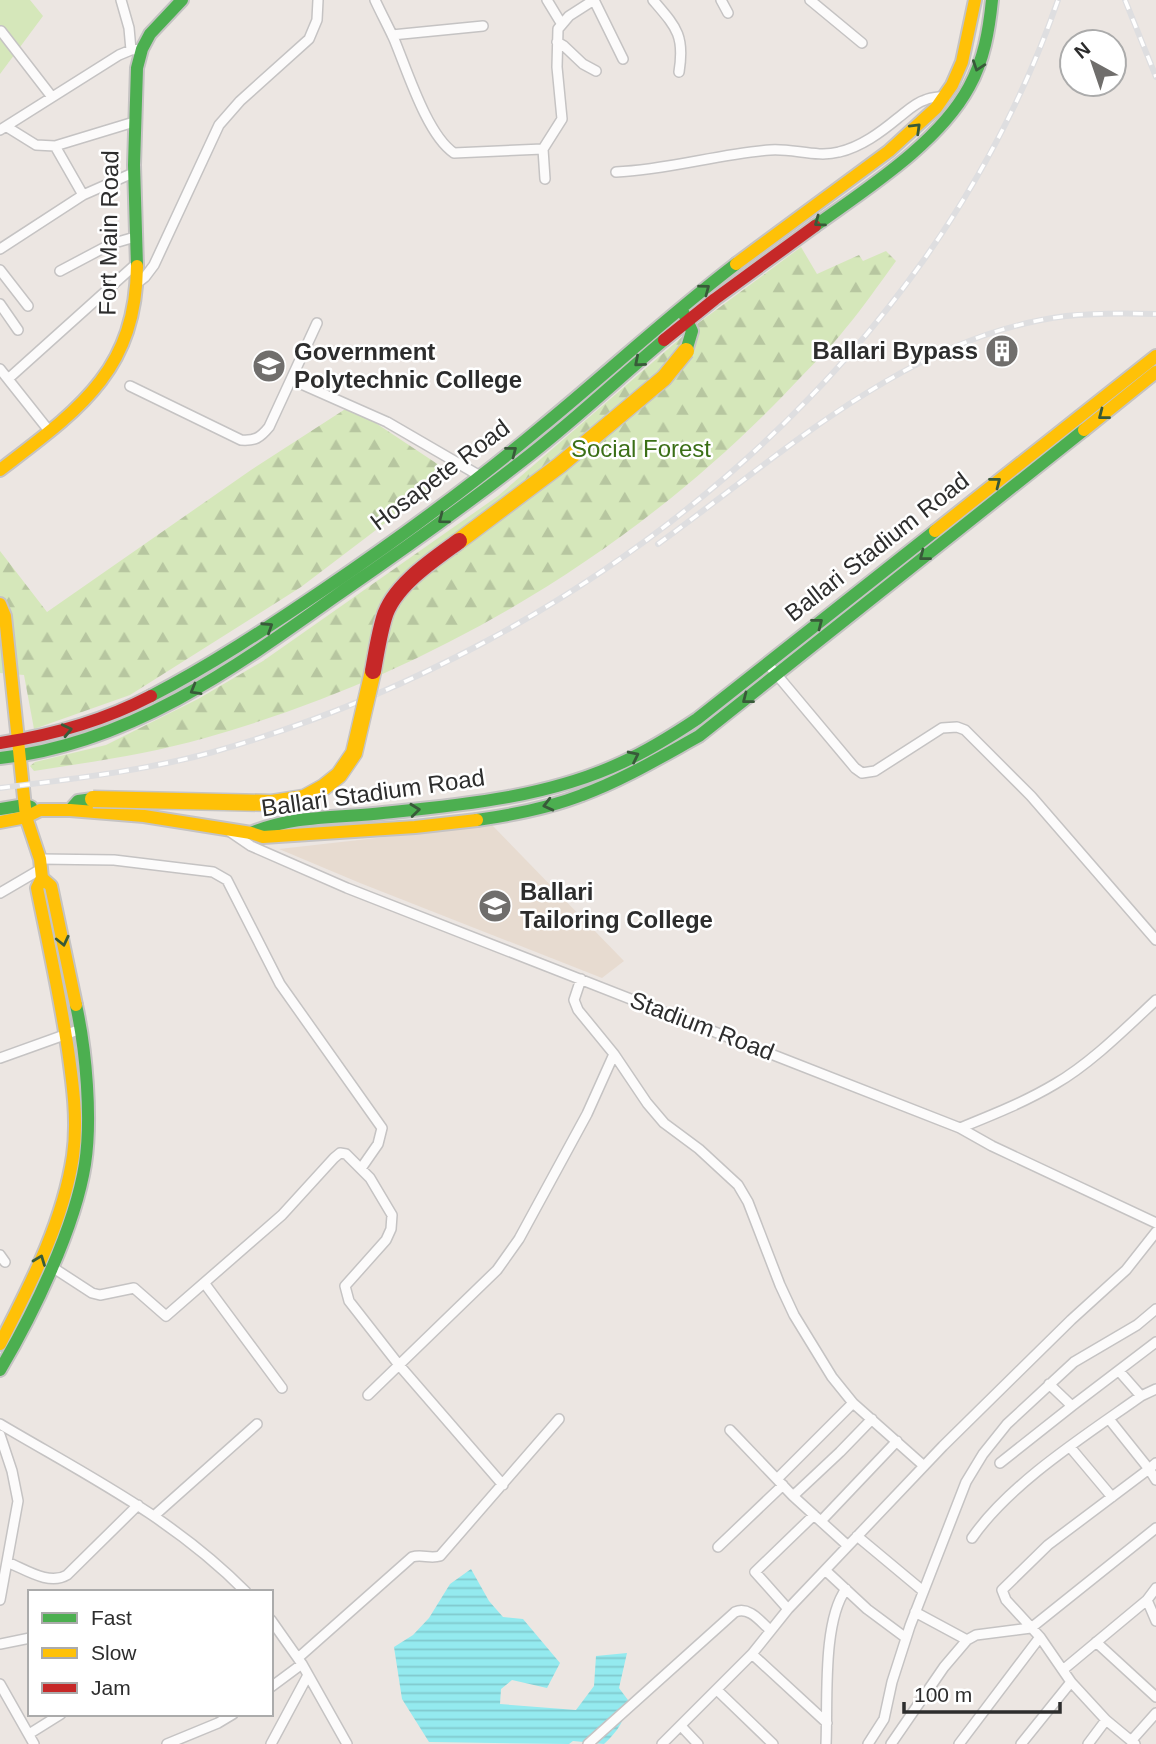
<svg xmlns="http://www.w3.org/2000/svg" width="1156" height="1744" viewBox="0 0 1156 1744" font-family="Helvetica,sans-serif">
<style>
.education{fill:#e7dbd0}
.grass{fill:#d5e7ba}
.forest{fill:url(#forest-firs)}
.water{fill:url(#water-rules)}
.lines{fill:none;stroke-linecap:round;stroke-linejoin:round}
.street-casing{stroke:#c5c3c3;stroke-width:12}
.fast-casing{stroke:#c5c3c3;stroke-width:16}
.slow-casing{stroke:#c5c3c3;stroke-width:16}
.jam-casing{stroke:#c5c3c3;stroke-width:16}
.street{stroke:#fcfbfb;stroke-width:9}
.fast{stroke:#4caf50;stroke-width:12}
.slow{stroke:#ffc107;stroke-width:12}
.jam{stroke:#c62828;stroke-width:12}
.rail-casing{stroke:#dedee0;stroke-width:6}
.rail{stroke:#fff;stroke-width:3.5;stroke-dasharray:10;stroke-linecap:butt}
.slow-bridge-casing{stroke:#c6c4c3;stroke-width:19;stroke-linecap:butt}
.jam-bridge-casing{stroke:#c6c4c3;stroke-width:19;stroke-linecap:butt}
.slow-bridge{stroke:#ffc107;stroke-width:16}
.jam-bridge{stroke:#c62828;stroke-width:16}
.oneway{stroke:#385a39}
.labels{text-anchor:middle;stroke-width:5;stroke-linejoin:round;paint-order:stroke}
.street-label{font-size:24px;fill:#2d2d2d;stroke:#fff}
.poi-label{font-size:24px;font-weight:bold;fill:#2d2d2d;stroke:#fff;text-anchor:start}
.park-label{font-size:24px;fill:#3b6f17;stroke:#fff}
</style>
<defs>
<pattern id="forest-firs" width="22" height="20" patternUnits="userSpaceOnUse" patternTransform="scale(1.75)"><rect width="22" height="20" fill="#d5e7ba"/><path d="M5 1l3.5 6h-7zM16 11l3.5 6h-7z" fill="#b7c6a0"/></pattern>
<pattern id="water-rules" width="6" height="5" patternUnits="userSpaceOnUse" patternTransform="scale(1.75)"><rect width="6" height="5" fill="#94eaef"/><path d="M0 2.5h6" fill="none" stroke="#80c9cd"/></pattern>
</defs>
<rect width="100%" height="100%" fill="#ece6e2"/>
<!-- education -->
<path class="education" d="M492 825 624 961 602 978 360 883 279 849Z"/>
<!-- grass -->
<path class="grass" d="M0 0H30L43 16 0 74Z"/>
<!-- forest -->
<path class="forest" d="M801 247 817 274 859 255 863 261 886 251 896 261C879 284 863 308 845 329 831 347 814 363 798 380 638 551 431 674 205 738 149 754 91 762 34 771L30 766 35 762 106 745 198 699 263 661 498 496 697 324Z
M350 406 451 473 301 587 130 695 34 729 24 675 0 673V551L47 612 251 470Z"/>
<!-- water -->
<path class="water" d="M471 1569 489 1601 503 1617 523 1619 560 1663 547 1688 512 1680 501 1689 500 1704 576 1710 594 1686 596 1656 627 1653 619 1688 628 1700C626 1719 618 1731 604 1744L573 1741 569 1744 429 1742 402 1699 394 1647 413 1635 429 1618 450 1584Z"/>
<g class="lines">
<defs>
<path id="street" d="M121 0 129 28 131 50
M375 0C381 13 388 26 394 39 407 70 427 135 454 153L543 149
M547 0 561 23
M594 0 623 59
M653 0C676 27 685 35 679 72
M721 0 728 13
M810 0 862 43
M1 31 52 97
M392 35 483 26
M557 42 564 46 583 64 596 71
M7 127 36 145 55 146 134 122
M0 130 119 55 131 50 143 49
M55 146 83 195
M616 172C668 170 718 154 770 150 792 148 817 158 839 152 861 147 881 132 898 118 907 111 915 103 925 100 931 97 939 97 946 96
M545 179 543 149 562 119 557 67 558 29 569 16 594 0
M0 249 83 195 133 173
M0 270 28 306
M60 271 111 244 135 237
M136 284 145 277 154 265 219 125 240 101 309 39 317 20 318 0
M0 304 18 330
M0 369 50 432
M8 379 136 264
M292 380 387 422 480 476
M130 386 241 440C255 441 260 438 269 427L317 323
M767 663 855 768 862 773 875 771 942 728 957 727 965 730 1031 796 1156 940
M229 831 251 846 347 888 960 1128C992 1115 1025 1102 1055 1084 1090 1064 1126 1028 1156 1000
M40 859 114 860 213 872 227 880 280 984 382 1128 378 1144 362 1167
M0 893 41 869
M581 979 574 1000 578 1010 614 1054 647 1103 664 1123 699 1149 738 1185 748 1202 780 1285 794 1315 832 1377 853 1403 924 1466
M0 1058 81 1029
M960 1128 992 1146 1156 1223
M0 1255 5 1262
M52 1267 92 1293 100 1295 134 1288 166 1316 282 1215 334 1158 340 1153 346 1154 370 1178 392 1215 391 1229 386 1240 345 1286 349 1301 399 1365 503 1485
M205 1284 282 1388
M1119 1371 1141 1396
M368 1395 497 1270 519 1239 587 1114 614 1054
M1072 1406 1156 1342
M0 1424C88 1476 173 1518 246 1592
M730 1430 793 1496 847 1545
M0 1435 12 1471 18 1501 0 1600
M1070 1447 1112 1497
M1000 1463 1072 1406 1049 1384
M1156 1463 1149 1469 1156 1480
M777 1479 853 1403
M793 1496 840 1452 872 1419
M155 1515 257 1424
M821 1521 897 1441
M857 1536 923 1591
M972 1538C1010 1483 1086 1435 1141 1396L1156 1389
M718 1547 783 1485
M7 1562C25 1569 49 1586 67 1575L138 1505
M825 1570 867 1609 906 1638
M1147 1600 1156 1621
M788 1609 755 1572 814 1515
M915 1612 967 1640
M271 1620 302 1664 347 1744
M1096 1642 1156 1697
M0 1644 30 1638
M752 1654 827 1723
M298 1658 412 1557C422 1554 430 1559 440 1556L559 1419
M1064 1669 1147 1600 1156 1588
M1071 1682 1106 1720 1135 1744
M0 1684 34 1744
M271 1687 302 1664
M717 1690 773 1744
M681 1726 698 1744
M29 1734 61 1714
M1131 1741 1156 1713
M167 1744 218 1723 233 1714
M271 1744 308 1675
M588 1744 735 1612C749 1606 760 1621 770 1630
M662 1744 752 1654 788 1609 943 1446 1071 1320 1126 1270 1156 1232
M826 1744C828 1702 822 1622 846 1589
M868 1744 884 1719 892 1682 910 1626 966 1482 983 1454 1007 1424 1074 1362 1137 1325 1156 1309
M891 1744 944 1667 967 1640 976 1635 1031 1628 1156 1528
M959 1744 1040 1637
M1021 1744 1071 1682 1040 1637 1006 1600 1002 1590 1048 1545 1149 1469 1109 1419
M1088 1744 1106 1720"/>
<path id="fast" d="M815 226C866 189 938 144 969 87 984 60 989 30 992 0
M137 266 134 165 137 68 142 49 150 34 182 0
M683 312 692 331 686 351
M151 696C211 665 267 628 323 590 398 539 471 486 540 428 606 374 668 316 736 264
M0 758C131 744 239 665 343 591 407 547 470 502 531 454 577 418 619 378 664 340
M0 809 25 805 31 807
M70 810 78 801 93 799
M477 820C512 815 549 808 582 795 623 780 661 757 699 736L1084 430
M251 833C292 815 339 818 383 813 463 805 549 797 623 762 649 750 673 735 697 719L935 531
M0 1370C33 1314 75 1228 85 1164 92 1118 86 1050 76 1005"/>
<path id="slow" d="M736 264 889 151 936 108 952 85 962 62 975 0
M1084 430 1156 372
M0 470C77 411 136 372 137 266
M935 531 1156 356
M0 604 5 616 26 817 40 859 42 878 51 886 76 1005
M0 822 26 817 40 810H70L144 816 251 833 263 837 415 827 477 820
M0 1344C30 1285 63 1223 73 1156 78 1121 73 1085 68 1050 60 996 48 942 37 888L42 878"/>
<path id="jam" d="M664 340 715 299 815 226
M0 743C53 735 103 721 151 696"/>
</defs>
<!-- street casing -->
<use href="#street" class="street-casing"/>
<!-- fast casing -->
<use href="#fast" class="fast-casing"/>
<!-- slow casing -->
<use href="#slow" class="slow-casing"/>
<!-- jam casing -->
<use href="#jam" class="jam-casing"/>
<!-- street -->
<use href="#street" class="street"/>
<!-- fast -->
<use href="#fast" class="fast"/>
<!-- slow -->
<use href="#slow" class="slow"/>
<!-- jam -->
<use href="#jam" class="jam"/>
<defs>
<path id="rail" d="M1125 0 1156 77
M658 544C782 455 907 336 1066 316 1095 313 1126 313 1156 314
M0 788C71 779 144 771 213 752 585 647 929 372 1058 0"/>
</defs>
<!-- rail casing -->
<use href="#rail" class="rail-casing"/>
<!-- rail -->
<use href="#rail" class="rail"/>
<defs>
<path id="slow-bridge" d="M459 541 560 465 664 378 686 351
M93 799 272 803 304 798 324 787 339 775 354 753 373 671"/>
<path id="jam-bridge" d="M373 671C376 654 379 635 384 618 393 586 433 560 459 541"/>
</defs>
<!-- slow-bridge casing -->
<use href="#slow-bridge" class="slow-bridge-casing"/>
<!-- jam-bridge casing -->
<use href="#jam-bridge" class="jam-bridge-casing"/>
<!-- slow-bridge -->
<use href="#slow-bridge" class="slow-bridge"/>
<!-- jam-bridge -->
<use href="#jam-bridge" class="jam-bridge"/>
</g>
<!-- one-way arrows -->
<defs><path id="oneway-chevron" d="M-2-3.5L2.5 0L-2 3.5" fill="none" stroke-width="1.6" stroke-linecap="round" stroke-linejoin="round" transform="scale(1.75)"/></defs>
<g class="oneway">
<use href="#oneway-chevron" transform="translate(978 66) rotate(109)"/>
<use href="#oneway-chevron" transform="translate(916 128) rotate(-44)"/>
<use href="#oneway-chevron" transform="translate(819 222) rotate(144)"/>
<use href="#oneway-chevron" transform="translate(705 289) rotate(-37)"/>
<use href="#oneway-chevron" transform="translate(639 362) rotate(139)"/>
<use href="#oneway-chevron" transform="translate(1103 415) rotate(142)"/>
<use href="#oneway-chevron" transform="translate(512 451) rotate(-38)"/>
<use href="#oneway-chevron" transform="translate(996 482) rotate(-38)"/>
<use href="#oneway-chevron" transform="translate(443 519) rotate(143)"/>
<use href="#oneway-chevron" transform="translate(924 556) rotate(142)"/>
<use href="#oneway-chevron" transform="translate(818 623) rotate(-38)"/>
<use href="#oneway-chevron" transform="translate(268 627) rotate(-33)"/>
<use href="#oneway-chevron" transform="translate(195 690) rotate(150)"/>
<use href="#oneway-chevron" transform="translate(747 699) rotate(142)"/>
<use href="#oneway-chevron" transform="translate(67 730) rotate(-13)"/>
<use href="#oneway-chevron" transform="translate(634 756) rotate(-26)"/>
<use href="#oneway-chevron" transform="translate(548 805) rotate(166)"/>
<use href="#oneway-chevron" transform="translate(415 810) rotate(-6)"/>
<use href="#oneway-chevron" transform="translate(63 941) rotate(77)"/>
<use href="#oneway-chevron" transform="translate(40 1260) rotate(-69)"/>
</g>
<!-- icons -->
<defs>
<symbol id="building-disc" viewBox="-11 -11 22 22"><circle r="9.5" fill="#706e6c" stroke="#fff"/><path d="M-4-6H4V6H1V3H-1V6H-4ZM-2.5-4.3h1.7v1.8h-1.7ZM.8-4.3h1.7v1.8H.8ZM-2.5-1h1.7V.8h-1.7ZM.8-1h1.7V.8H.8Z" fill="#fff"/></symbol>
<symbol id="university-disc" viewBox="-11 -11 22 22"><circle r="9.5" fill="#706e6c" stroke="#fff"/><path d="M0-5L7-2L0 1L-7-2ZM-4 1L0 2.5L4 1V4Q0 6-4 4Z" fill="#fff"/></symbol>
</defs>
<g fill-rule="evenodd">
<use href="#building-disc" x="983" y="332" width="38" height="38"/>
<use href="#university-disc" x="250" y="347" width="38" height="38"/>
<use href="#university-disc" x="476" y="887" width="38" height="38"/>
</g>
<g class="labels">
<!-- street labels -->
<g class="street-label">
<text transform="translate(109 233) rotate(-89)" y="8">Fort Main Road</text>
<text transform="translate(440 475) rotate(-37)" y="8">Hosapete Road</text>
<text transform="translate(877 547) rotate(-38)" y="8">Ballari Stadium Road</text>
<text transform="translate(373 793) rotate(-8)" y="8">Ballari Stadium Road</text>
<text transform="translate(702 1026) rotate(21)" y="8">Stadium Road</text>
</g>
<!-- poi labels -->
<g class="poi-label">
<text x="978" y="359" text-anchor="end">Ballari Bypass</text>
<text x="294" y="360">Government<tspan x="294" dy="28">Polytechnic College</tspan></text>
<text x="520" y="900">Ballari<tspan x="520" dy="28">Tailoring College</tspan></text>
</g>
<!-- park labels -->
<g class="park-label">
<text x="641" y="457">Social Forest</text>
</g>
</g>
<!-- legend -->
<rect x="28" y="1590" width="245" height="126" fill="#ffffff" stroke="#ababab" stroke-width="2"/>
<rect x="42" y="1613" width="35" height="10" fill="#4caf50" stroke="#ababab" stroke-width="2"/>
<text x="91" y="1625" font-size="21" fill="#2d2d2d">Fast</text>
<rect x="42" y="1648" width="35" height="10" fill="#ffc107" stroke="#ababab" stroke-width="2"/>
<text x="91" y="1660" font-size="21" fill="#2d2d2d">Slow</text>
<rect x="42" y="1683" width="35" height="10" fill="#c62828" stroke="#ababab" stroke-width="2"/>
<text x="91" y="1695" font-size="21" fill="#2d2d2d">Jam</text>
<!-- north arrow -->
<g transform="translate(1093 63) rotate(320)"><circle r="33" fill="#ffffff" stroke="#ababab" stroke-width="2"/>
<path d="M0-5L12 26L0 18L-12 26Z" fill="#706e6c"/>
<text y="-10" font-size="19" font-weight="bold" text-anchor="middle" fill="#2d2d2d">N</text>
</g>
<!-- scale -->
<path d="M904 1702v10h156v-10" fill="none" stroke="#2d2d2d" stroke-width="3.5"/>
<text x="914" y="1702" font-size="21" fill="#2d2d2d" stroke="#ffffff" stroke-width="5" paint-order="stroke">100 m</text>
</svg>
